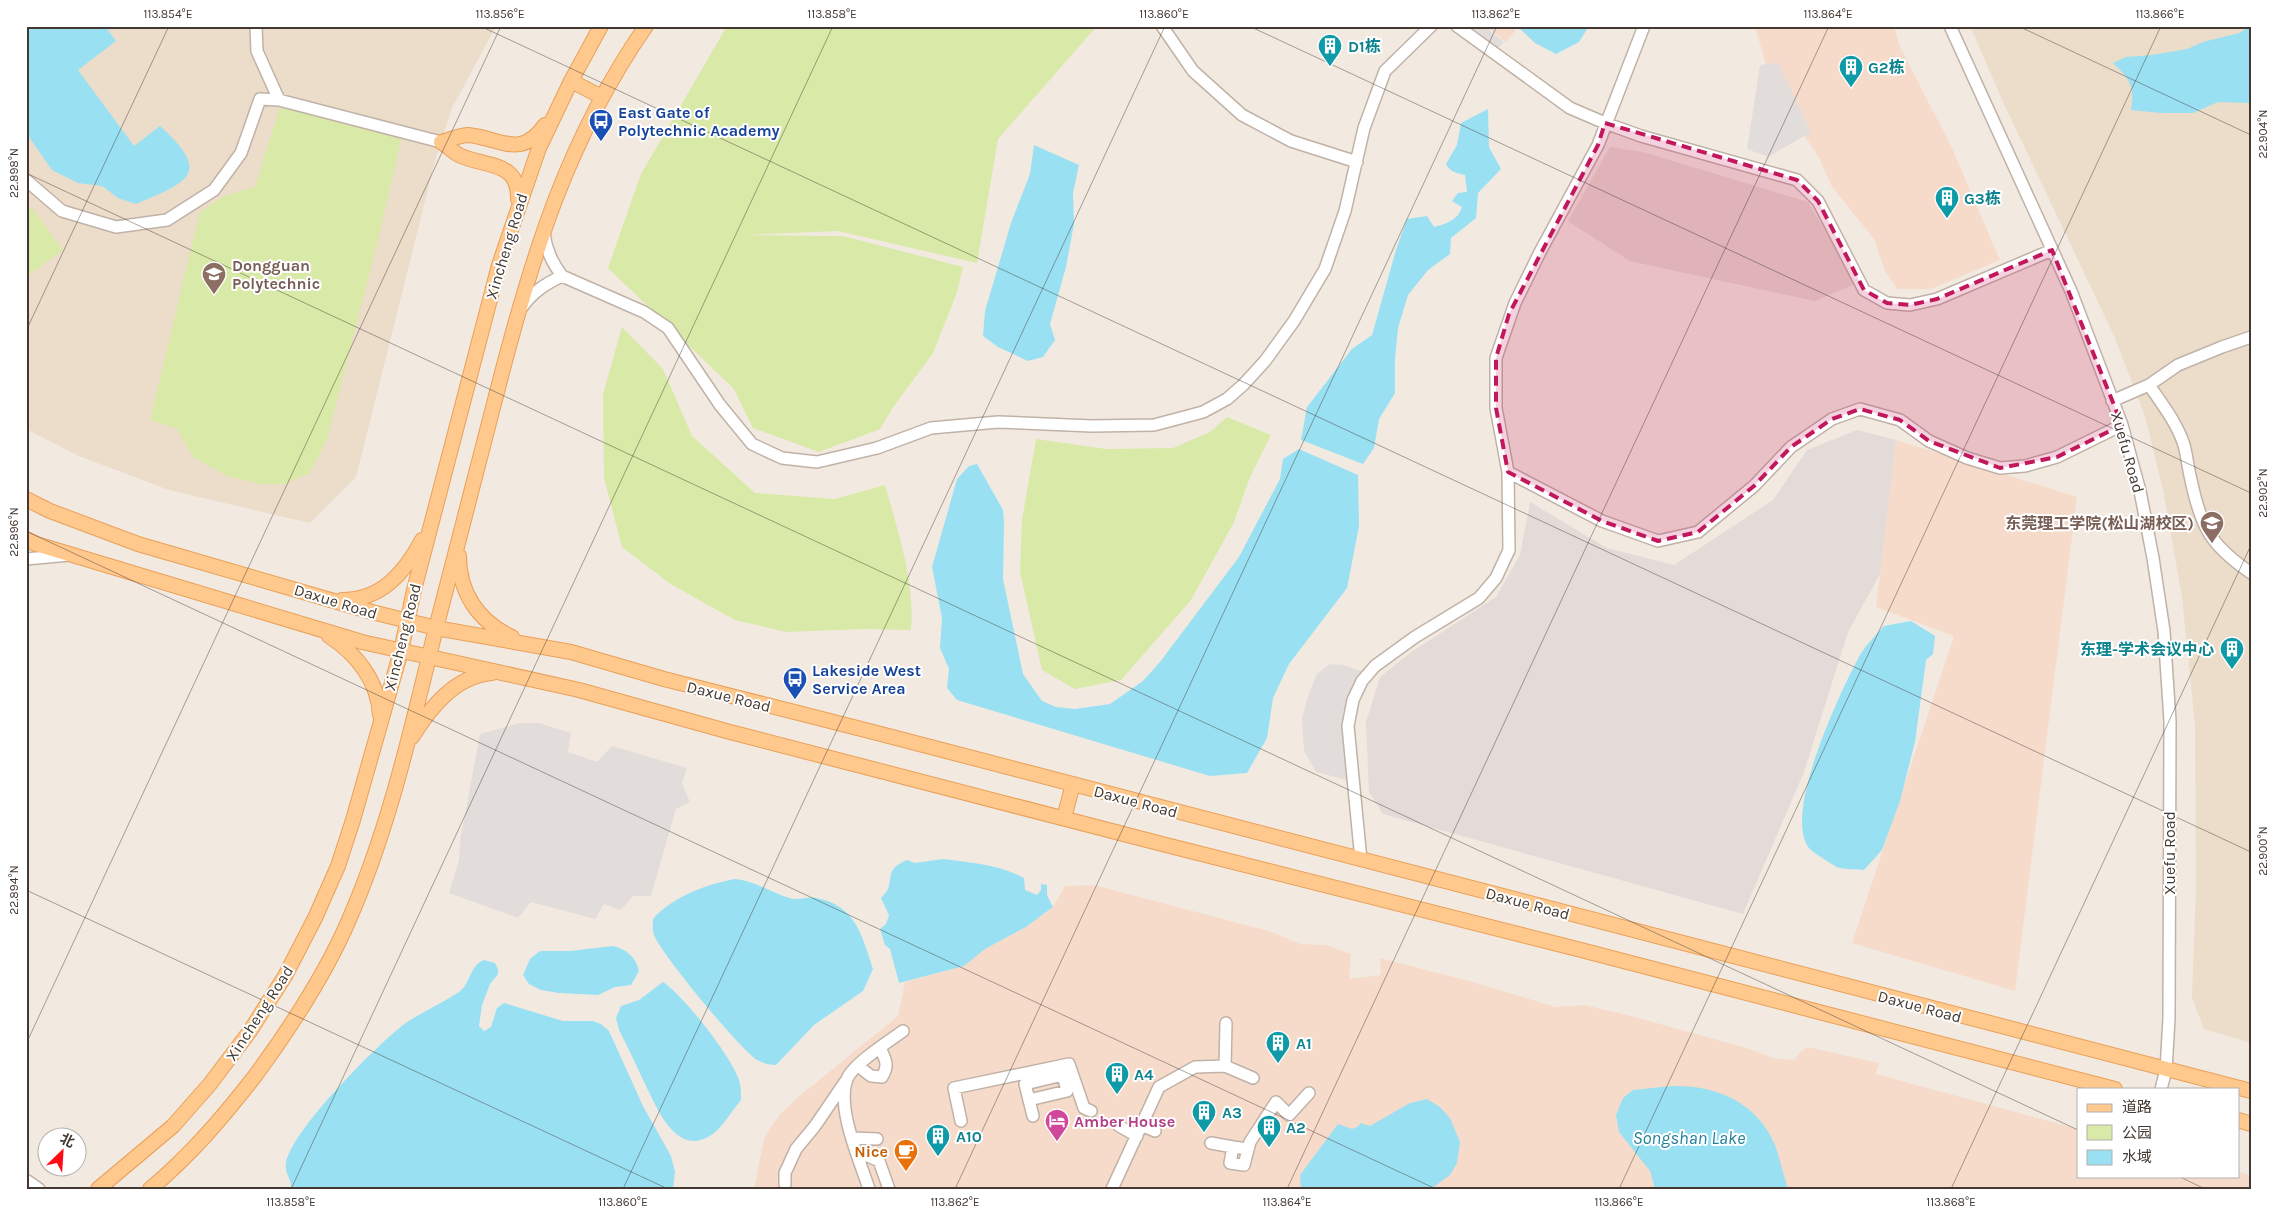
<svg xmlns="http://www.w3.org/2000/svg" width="2277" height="1215" viewBox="0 0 2277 1215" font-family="Karla,'Noto Sans SC',sans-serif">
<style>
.residential{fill:#e6dacf}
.commercial{fill:#f6dbca}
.industrial{fill:#e3dbd7}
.education{fill:#ecdcca}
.green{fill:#d9e9a7}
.parking{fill:#e2dddb}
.water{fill:#99e0f3}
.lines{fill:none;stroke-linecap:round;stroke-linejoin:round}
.minor-casing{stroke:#c0b2a7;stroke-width:14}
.major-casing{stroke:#e9a059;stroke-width:16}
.minor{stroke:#fff;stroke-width:11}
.major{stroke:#ffc88d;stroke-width:14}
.marked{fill:#c2185b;fill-opacity:0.2;stroke:#c2185b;stroke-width:4;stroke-dasharray:10 6;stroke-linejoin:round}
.ticks{fill:none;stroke:#433932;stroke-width:1;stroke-opacity:0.45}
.labels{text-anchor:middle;stroke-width:4;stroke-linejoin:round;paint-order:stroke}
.culture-label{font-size:16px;font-weight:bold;fill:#0d838f;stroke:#fff;text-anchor:start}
.transit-label{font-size:16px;font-weight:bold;fill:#164399;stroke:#fff;text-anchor:start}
.street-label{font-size:16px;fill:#433932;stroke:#fff}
.education-label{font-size:16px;font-weight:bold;fill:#785e54;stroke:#fff;text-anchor:start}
.hotel-label{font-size:16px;font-weight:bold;fill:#b23c85;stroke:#fff;text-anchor:start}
.food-label{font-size:16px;font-weight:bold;fill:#c56008;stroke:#fff;text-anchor:end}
.water-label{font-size:18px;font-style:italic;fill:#24809b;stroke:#fff}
.neatline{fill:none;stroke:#433932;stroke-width:2}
.ticks-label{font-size:12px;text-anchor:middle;fill:#433932}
</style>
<rect width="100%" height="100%" fill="#f2eae1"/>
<!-- residential -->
<path class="residential" d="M1610 147 1643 152 1808 202 1857 283 1815 301 1630 261 1568 221Z"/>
<!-- commercial -->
<path class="commercial" d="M1486 26H1512L1515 31 1506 42Z
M1755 26H1894L1900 47 1951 146 2000 260 1931 289H1897L1885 271 1874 239 1832 187 1818 156 1799 128 1767 69Z
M1896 440 2077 497 2015 991 1852 943 1954 636 1876 607Z
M1094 885 1272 932 1300 944 1326 945 1351 954 1349 979 1381 975 1380 958 1469 981 1556 1007 1585 1005 1635 1017 1750 1049 1773 1058 1794 1060 1801 1051 1808 1047 1879 1063 1876 1074 2078 1129V1176H2238V1172L2251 1175V1189H754L764 1139 770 1128 782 1112 797 1098 898 1016 905 982 964 966 985 949 1026 927 1044 914 1053 907 1065 886Z"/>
<!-- industrial -->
<path class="industrial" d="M1857 430 1896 440 1880 574 1848 632 1804 772 1743 914 1383 814 1369 792 1366 722 1380 677 1410 653 1496 597 1520 555 1530 502 1607 548 1674 565 1773 500 1807 450Z"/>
<!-- education -->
<path class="education" d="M26 26H496L452 108 435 161 356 477 310 523 169 490 79 456 26 429Z
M1970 26H2251V1043L2204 1029 2192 998 2196 886 2195 725 2182 597 2163 490 2145 416 2114 336 2003 102Z"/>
<!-- green -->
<path class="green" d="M727 26H1097L998 139 977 263 838 231 746 235 843 236 963 267 957 292 933 353 894 406 880 429 819 452 753 428 734 389 608 268 641 174Z
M282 100 402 136 377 244 327 439 310 473 284 484H262L227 476 193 457 177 429 150 420 200 212 224 196 255 187Z
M32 208 63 250 26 277V212Z
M622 327 663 369 692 436 755 493 835 499 885 485C898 532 915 581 911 630L864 629 786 632 735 620 672 585 622 547 604 478 603 394Z
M1227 417 1271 435 1250 477 1234 522 1191 600 1121 680 1075 689 1042 670 1020 572 1022 520 1036 439 1106 449 1173 448 1210 432Z"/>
<!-- parking -->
<path class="parking" d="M1470 26H1484L1504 42 1498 48Z
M1778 62 1811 132 1768 157 1747 149 1760 65Z
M1330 664 1343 665 1361 671H1365L1344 729 1347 780 1316 772 1304 751 1302 718 1309 693 1317 674Z
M520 723H539L571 733 568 752 597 762 612 746 687 768 682 783 690 802 676 809 651 896H633L621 910 604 904 595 919 531 902 518 918 449 893 459 860 460 841 480 734Z"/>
<!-- water -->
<path class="water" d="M26 26H105L116 41 78 70 134 146 160 126C213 174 188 182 136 204L118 198 102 186 78 183 52 170 31 140 26 130Z
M1517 26H1589L1579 42 1556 54 1535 43Z
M2251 26V103L2218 102 2193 113H2161L2131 110C2135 85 2130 80 2113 63L2126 57 2152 55 2187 49 2203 42 2239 33Z
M1488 109 1489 147 1501 169 1478 193 1476 218 1451 238 1450 254 1428 270 1408 295 1398 328 1395 359V393L1379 419 1374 448 1363 464 1301 440 1307 407 1352 349 1372 335 1396 250 1407 219 1427 216 1434 227C1446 224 1458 220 1462 207L1452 201 1458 193 1467 192 1465 175C1456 173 1450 172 1446 164L1457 145 1461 123Z
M1034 145 1079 165 1073 193 1074 224 1066 267 1050 324 1055 340 1043 357 1028 361 998 347 983 336 985 311 1011 223 1030 174Z
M1299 449 1358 475 1359 526 1347 588 1289 664 1273 698 1267 738 1247 773 1210 776 957 700 947 688 949 669 940 648 942 618 932 567 957 479 969 466 977 464 1003 510 1004 522 1003 579 1023 674 1042 701 1056 707 1075 709 1110 704 1143 681 1160 662 1239 557 1280 479 1283 459Z
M1911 621 1935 636 1933 654 1926 660 1915 742 1900 801 1882 850 1864 870C1856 869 1845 870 1837 867 1833 865 1812 852 1809 848 1782 814 1841 690 1860 655 1866 645 1876 635 1884 626Z
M943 859C973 863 997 864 1024 878L1025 890 1037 895 1041 890V884L1047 885V895L1053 907 1026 927 985 949 964 966 899 983 890 949 885 945 880 929 886 924 889 915 881 898C899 882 879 872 907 860L915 863Z
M735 879C755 881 770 892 789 898 799 901 807 896 816 898 856 905 862 936 873 969L863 991 814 1025 776 1065C769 1065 763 1063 757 1060 739 1048 662 955 654 935 652 930 653 924 653 919 672 897 707 884 735 879Z
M613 946C626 949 636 957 639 971L631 985 615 987 598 995 559 993 541 990 529 984 523 975 530 959 540 951H570Z
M484 960 495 963 498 969V974L490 984 482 1005 479 1026 484 1031 491 1027 497 1008 504 1003 563 1021H593L601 1024 609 1031 643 1106 671 1156 675 1172 673 1189H291C292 1179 284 1173 286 1163 291 1131 376 1046 403 1025 421 1012 441 1004 459 992 471 983 470 965 484 960Z
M663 982C683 995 732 1057 739 1080 741 1086 741 1094 741 1100 731 1112 721 1130 708 1137 674 1156 655 1103 644 1082 636 1065 628 1047 619 1030L616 1018 621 1006 639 1000Z
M1672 1086C1716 1085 1757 1102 1775 1145 1780 1159 1783 1174 1788 1189H1655L1650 1171 1619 1132 1616 1115 1623 1098 1633 1090Z
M1427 1099 1440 1107 1450 1118 1460 1142 1457 1163 1450 1175 1431 1189H1301L1300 1175 1338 1124 1352 1129 1359 1126 1360 1123 1370 1126 1410 1103Z"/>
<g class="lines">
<defs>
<path id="minor" d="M1162 26 1193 71 1242 115 1291 141 1357 162
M1457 26 1570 108 1605 123 1641 136 1797 180 1818 201 1864 290 1887 303 1910 305 1937 299 2052 250
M1950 26 2071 291 2122 425 2140 491 2153 558 2164 631 2170 721 2169 1018 2166 1070 2161 1089
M279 100 441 142
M26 180 62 211 116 227 167 220 214 190 241 153 260 99 279 100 257 51 256 26
M562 276 644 312 668 328 720 405 752 444 782 458 817 462 877 448 931 428 998 422 1092 426 1154 425 1203 412 1227 399 1243 385 1265 361 1294 321 1325 269 1345 211 1364 128 1385 71 1431 26
M522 307C533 292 545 284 562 276 552 262 546 250 544 233
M2149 385C2162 404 2177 423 2184 445 2187 456 2188 468 2191 480 2201 527 2210 545 2251 573
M2112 401 2149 385 2178 365 2222 347 2251 337
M1508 472 1602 521 1658 541 1698 532 1754 486 1791 447 1832 419 1860 409 1900 420 1929 441 1967 458 2000 468 2025 466 2057 457 2122 425
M26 559 69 555
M1361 860 1348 726 1353 700 1362 681 1375 666 1415 637 1479 598 1496 578 1509 550 1508 472 1496 408V358L1515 303 1540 252 1598 145 1644 26
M858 1066 871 1076 882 1077C889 1066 886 1060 880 1048
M1225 1066 1226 1023
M1029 1100 1067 1091 1063 1075 1025 1084 1033 1116
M961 1121 954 1088 1069 1064 1084 1108 1091 1111
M1141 1125 1155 1131
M1119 1126 1137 1136
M852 1138 877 1139
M1211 1143 1233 1147
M1248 1149 1233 1147 1230 1163 1244 1165 1250 1142 1276 1102 1289 1115 1309 1093
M858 1155 868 1156 879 1161 889 1189
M26 1180 39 1189
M785 1184V1173L796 1149 815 1126 845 1082
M869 1189C860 1161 836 1108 847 1079 853 1064 889 1041 903 1031
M1112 1189 1159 1087 1195 1067 1225 1066 1253 1078"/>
<path id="major" d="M571 81 602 97
M441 142C449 140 460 135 468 135 501 138 520 160 545 125
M441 142C448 146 454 153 461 156 486 167 519 161 518 199
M26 499 50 511 138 544 372 612 436 628 571 652 664 679 877 733 2251 1091
M26 539 36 544 362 642 579 690 730 732 1166 845 1581 950 2115 1089
M459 556C459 593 479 622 512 637
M342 600C382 600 405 572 422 540
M329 636C357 654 378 681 380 715
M412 737C430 708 455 676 492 673
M1064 818 1073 784
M2238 1120 2251 1124
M98 1189 173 1126 210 1084 250 1031 285 976 315 918 338 866 353 820 401 651 414 590 499 265 539 148 571 81 601 26
M150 1189C190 1156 223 1117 255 1076 291 1027 324 977 348 922 389 829 411 730 435 632 456 550 477 469 498 388 532 256 567 140 646 26"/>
</defs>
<!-- minor casing -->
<use href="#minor" class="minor-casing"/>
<!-- major casing -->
<use href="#major" class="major-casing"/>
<!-- minor -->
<use href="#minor" class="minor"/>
<!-- major -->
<use href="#major" class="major"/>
</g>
<!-- marked area -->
<path class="marked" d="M1605 123 1797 180 1818 201 1864 290 1887 303 1910 305 1937 299 2052 250 2122 425 2057 457 2000 468 1929 441 1900 420 1860 409 1832 419 1791 447 1754 486 1698 532 1658 541 1602 521 1508 472 1496 408V358L1509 314 1598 145Z"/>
<!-- ticks -->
<path class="ticks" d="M480 26 2251 852M1249 26 2251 493M2018 26 2251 135M26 173 2078 1130M26 331 169 26M26 531 1436 1189M26 890 668 1189M26 1044 501 26M2178 1176 2205 1189M291 1189 833 26M623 1189 1165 26M955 1189 1497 26M1287 1189 1829 26M1619 1189 2161 26M1951 1189 2251 545"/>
<!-- icons -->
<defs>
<symbol id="building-pin" viewBox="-11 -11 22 30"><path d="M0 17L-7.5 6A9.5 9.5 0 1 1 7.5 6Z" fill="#0f9aa8" stroke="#fff"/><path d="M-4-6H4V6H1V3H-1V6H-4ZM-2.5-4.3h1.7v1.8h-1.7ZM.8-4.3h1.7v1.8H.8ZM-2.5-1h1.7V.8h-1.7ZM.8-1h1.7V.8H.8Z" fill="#fff"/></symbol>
<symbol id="bus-pin" viewBox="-11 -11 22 30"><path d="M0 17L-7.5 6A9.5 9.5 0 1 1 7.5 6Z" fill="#1a4fb4" stroke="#fff"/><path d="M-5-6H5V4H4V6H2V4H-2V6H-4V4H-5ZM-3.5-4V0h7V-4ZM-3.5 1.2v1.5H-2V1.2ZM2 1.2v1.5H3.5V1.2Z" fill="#fff"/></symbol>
<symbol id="university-pin" viewBox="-11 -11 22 30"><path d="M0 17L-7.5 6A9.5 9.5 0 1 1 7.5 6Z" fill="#8d6e63" stroke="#fff"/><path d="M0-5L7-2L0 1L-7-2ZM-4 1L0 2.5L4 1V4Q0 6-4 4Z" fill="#fff"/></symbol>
<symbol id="hotel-pin" viewBox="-11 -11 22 30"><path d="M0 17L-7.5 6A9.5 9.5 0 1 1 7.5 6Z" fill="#d1479c" stroke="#fff"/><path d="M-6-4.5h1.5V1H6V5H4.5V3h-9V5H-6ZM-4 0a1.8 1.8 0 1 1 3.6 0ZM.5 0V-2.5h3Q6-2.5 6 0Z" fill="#fff"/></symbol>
<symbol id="cafe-pin" viewBox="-11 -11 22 30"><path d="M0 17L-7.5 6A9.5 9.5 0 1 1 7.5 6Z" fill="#e8710a" stroke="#fff"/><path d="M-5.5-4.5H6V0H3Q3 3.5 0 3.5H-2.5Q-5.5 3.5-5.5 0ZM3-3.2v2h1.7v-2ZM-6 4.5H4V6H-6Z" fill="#fff"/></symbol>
</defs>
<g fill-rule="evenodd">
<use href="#building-pin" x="1316" y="32" width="28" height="38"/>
<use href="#building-pin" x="1837" y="53" width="28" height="38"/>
<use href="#bus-pin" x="587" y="107" width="28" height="38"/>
<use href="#building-pin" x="1933" y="184" width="28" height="38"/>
<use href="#university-pin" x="200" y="260" width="28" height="38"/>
<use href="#university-pin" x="2198" y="509" width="28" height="38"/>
<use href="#building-pin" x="2218" y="635" width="28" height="38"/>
<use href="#bus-pin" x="781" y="665" width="28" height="38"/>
<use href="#building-pin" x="1264" y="1029" width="28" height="38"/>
<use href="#building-pin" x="1103" y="1060" width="28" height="38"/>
<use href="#building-pin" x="1190" y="1098" width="28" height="38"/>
<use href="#hotel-pin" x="1043" y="1107" width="28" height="38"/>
<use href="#building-pin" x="1255" y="1113" width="28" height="38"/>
<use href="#building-pin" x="924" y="1122" width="28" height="38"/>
<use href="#cafe-pin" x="892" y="1137" width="28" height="38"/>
</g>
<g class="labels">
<!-- culture labels -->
<g class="culture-label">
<text x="1348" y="52">D1栋</text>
<text x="1868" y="73">G2栋</text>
<text x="1964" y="204">G3栋</text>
<text x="2214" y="655" text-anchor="end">东理-学术会议中心</text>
<text x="1296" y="1049">A1</text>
<text x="1134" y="1080">A4</text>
<text x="1222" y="1118">A3</text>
<text x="1286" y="1133">A2</text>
<text x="956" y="1142">A10</text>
</g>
<!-- transit labels -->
<g class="transit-label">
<text x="618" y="118">East Gate of<tspan x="618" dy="18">Polytechnic Academy</tspan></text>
<text x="812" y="676">Lakeside West<tspan x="812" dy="18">Service Area</tspan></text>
</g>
<!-- street labels -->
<g class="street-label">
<text transform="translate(506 246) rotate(-73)" y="6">Xincheng Road</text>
<text transform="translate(2128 452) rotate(74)" y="6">Xuefu Road</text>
<text transform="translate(336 601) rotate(17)" y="6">Daxue Road</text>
<text transform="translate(402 637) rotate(-76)" y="6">Xincheng Road</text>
<text transform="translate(729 696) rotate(14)" y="6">Daxue Road</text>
<text transform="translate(1136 801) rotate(15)" y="6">Daxue Road</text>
<text transform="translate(2169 853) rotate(-90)" y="6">Xuefu Road</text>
<text transform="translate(1528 903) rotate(15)" y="6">Daxue Road</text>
<text transform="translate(1920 1006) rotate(15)" y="6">Daxue Road</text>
<text transform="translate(259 1013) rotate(-57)" y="6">Xincheng Road</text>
</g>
<!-- education labels -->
<g class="education-label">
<text x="232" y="271">Dongguan<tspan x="232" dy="18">Polytechnic</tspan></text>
<text x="2194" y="529" text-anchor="end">东莞理工学院(松山湖校区)</text>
</g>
<!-- hotel labels -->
<g class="hotel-label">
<text x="1074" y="1127">Amber House</text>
</g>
<!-- food labels -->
<g class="food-label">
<text x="888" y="1157">Nice</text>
</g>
<!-- water labels -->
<g class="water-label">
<text x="1689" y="1144">Songshan Lake</text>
</g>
</g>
<!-- border -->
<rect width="2277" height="1215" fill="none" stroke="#ffffff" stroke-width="55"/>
<!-- legend -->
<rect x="2077" y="1088" width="162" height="90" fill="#ffffff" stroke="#b4b0ad"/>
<rect x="2087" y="1104" width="25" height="8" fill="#ffc88d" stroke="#b4b0ad"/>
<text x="2122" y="1112" font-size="15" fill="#433932">道路</text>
<rect x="2087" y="1125" width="25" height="15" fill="#d9e9a7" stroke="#b4b0ad"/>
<text x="2122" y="1138" font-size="15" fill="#433932">公园</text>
<rect x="2087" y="1150" width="25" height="15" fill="#99e0f3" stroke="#b4b0ad"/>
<text x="2122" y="1162" font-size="15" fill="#433932">水域</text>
<!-- north arrow -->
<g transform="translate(62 1152) rotate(25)"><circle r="24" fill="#ffffff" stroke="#b4b0ad"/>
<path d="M0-4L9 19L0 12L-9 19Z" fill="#ff0b18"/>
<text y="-8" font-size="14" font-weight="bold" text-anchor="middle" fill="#433932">北</text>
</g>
<rect x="28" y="28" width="2222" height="1160" class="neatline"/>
<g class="ticks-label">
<text x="168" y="18">113.854°E</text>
<text x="500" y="18">113.856°E</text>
<text x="832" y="18">113.858°E</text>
<text x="1164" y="18">113.860°E</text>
<text x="1496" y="18">113.862°E</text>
<text x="1828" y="18">113.864°E</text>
<text x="2160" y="18">113.866°E</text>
<text transform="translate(2263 134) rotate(-90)" y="4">22.904°N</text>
<text transform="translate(14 173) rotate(-90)" y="4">22.898°N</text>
<text transform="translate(2263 493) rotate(-90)" y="4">22.902°N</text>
<text transform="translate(14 532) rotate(-90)" y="4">22.896°N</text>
<text transform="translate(2263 851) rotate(-90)" y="4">22.900°N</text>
<text transform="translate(14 890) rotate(-90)" y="4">22.894°N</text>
<text x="291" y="1206">113.858°E</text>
<text x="623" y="1206">113.860°E</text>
<text x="955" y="1206">113.862°E</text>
<text x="1287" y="1206">113.864°E</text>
<text x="1619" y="1206">113.866°E</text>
<text x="1951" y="1206">113.868°E</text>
</g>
</svg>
